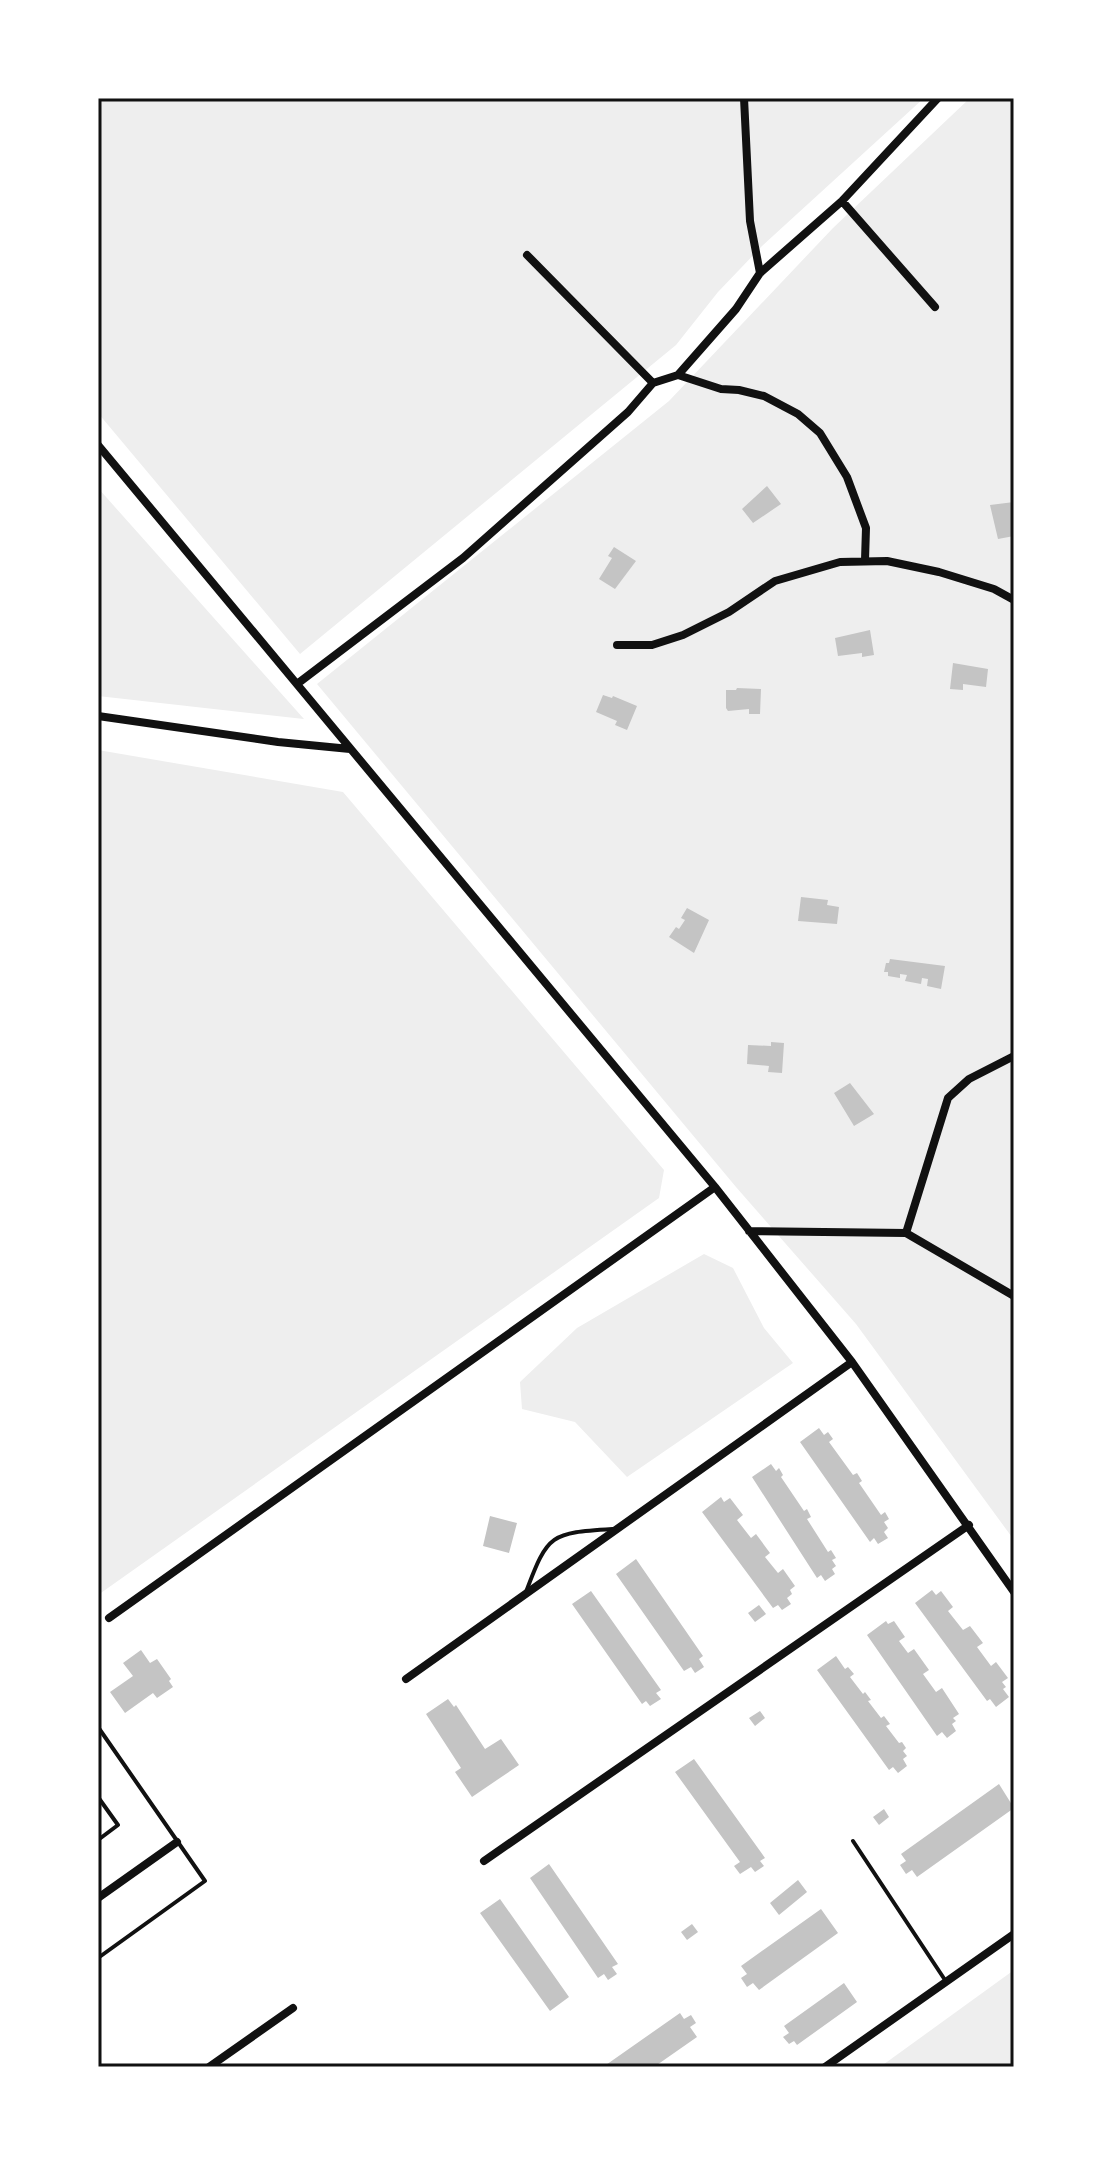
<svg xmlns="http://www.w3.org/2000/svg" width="1112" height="2165" viewBox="0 0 1112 2165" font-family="Jost,sans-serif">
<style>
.green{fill:#eee}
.building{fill:#c4c4c4}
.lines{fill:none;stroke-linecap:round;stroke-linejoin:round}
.service{stroke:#111;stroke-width:4}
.minor{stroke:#111;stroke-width:8}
.neatline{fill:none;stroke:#111;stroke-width:3}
</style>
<rect width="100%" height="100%" fill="#fff"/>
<!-- green -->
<path class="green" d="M98 98H924L762 246 718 292 676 345 300 654 98 413Z
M970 98H1014V1540L856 1324 736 1187 317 684 669 401 833 228Z
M98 488 304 719 98 696Z
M98 750 343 792 664 1170 659 1198 98 1595Z
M704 1254 733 1268 764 1328 793 1363 627 1477 575 1422 522 1409 520 1382 577 1328Z
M1014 1970V2067H880Z"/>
<!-- building -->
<path class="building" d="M767 486 781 504 753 523 742 509Z
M1014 502V536L998 539 990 505Z
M614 547 636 561 615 589 599 579 612 558 608 556Z
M870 630 874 655 862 657V653L838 656 835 638Z
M953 663 988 669 986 687 963 684V690L950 689Z
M737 688 761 689 760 714H749V709L728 711 726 708V690H736Z
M603 695 612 698 613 696 637 706 627 730 615 725 617 721 596 712Z
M801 897 828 900 827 905 839 907 837 924 798 921Z
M687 908 709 920 694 953 669 937 676 927 679 929 685 920 681 918Z
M890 959 945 966 941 989 927 986 928 979 922 978 921 984 905 981 907 975 900 974V978L888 976V972H884L886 963H889Z
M771 1042 784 1043 782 1073 768 1072 769 1066 747 1064 748 1045 771 1046Z
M850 1083 874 1114 854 1126 834 1093Z
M819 1428 824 1435 828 1432 833 1439 829 1442 853 1475 857 1473 862 1481 859 1483 881 1515 885 1512 889 1519 884 1522 888 1528 884 1532 888 1538 878 1544 874 1538 870 1542 800 1442Z
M771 1464 776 1471 779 1468 783 1475 781 1477 804 1511 807 1509 811 1517 807 1519 828 1552 831 1550 836 1558 832 1560 836 1566 832 1569 835 1574 825 1581 821 1575 817 1578 752 1477Z
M721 1497 724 1502 730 1498 743 1515 737 1520 751 1538 756 1534 770 1553 765 1557 778 1573 783 1569 795 1586 790 1590 792 1594 787 1598 791 1604 782 1610 778 1605 773 1608 702 1512Z
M490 1516 517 1523 509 1553 483 1546Z
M636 1559 703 1656 699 1659 704 1667 695 1673 691 1667 684 1671 616 1574Z
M932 1590 936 1595 941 1591 953 1607 948 1611 963 1630 970 1626 983 1643 977 1647 991 1666 996 1662 1008 1678 1002 1682 1006 1687 1003 1689 1009 1697 996 1707 990 1699 987 1701 915 1603Z
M591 1591 661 1690 656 1693 661 1699 650 1706 646 1701 642 1704 572 1604Z
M759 1605 766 1614 755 1622 748 1613Z
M886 1621 888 1624 894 1621 905 1637 899 1641 908 1653 914 1649 929 1670 923 1674 936 1692 942 1688 959 1714 953 1718 956 1721 952 1724 956 1731 947 1738 942 1732 937 1736 867 1635Z
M141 1650 150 1663 157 1659 171 1679 169 1681 173 1687 157 1698 153 1693 125 1713 110 1692 133 1676 123 1663Z
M836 1656 845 1669 848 1667 854 1674 850 1677 863 1694 865 1692 871 1700 868 1701 881 1718 884 1716 890 1724 886 1726 899 1743 902 1742 906 1748 903 1751 907 1756 903 1759 907 1766 898 1773 893 1767 889 1770 817 1670Z
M448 1699 454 1707 456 1705 485 1749 501 1739 519 1765 472 1797 455 1772 461 1768 426 1714Z
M760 1711 765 1718 755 1726 749 1718Z
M694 1759 765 1858 760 1861 764 1866 755 1872 751 1867 740 1874 734 1866 740 1862 675 1772Z
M999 1784 1014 1808 917 1877 912 1870 906 1874 900 1865 906 1861 901 1854Z
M884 1809 889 1817 879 1825 873 1817Z
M549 1864 618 1964 612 1967 617 1974 608 1980 604 1974 598 1978 530 1878Z
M798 1880 807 1892 779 1915 770 1903Z
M500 1899 569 1997 550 2011 480 1913Z
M821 1909 838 1933 759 1990 753 1983 747 1987 741 1978 747 1974 741 1966Z
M692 1924 698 1932 687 1940 681 1932Z
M844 1983 857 2002 797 2045 794 2041 789 2044 783 2037 789 2033 784 2026Z
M680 2013 684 2019 691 2015 696 2023 690 2027 697 2037 654 2067H603Z"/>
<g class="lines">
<!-- service -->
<path class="service" d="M526 1592C548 1533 551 1533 613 1529
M98 1727 205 1881 98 1958
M98 1797 118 1825 98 1840
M853 1841 945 1980"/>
<!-- minor -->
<path class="minor" d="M744 98 750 221 760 273
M842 201 935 307
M527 255 653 383
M678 375 736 309 760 273 842 201 938 98
M98 445 715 1187 852 1362 1014 1592
M617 645H652L683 635 729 612 775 581 840 562 887 561 939 572 994 589 1014 600
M297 684 463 558 628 412 653 383 678 375 721 389 739 390 764 396 798 414 820 433 847 477 866 528 865 560
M98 716 278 742 350 749
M1014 1056 969 1079 948 1098 906 1233 1014 1296
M749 1231 906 1233
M109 1618 715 1187
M406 1679 852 1362
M484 1861 969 1525
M98 1898 177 1842
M209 2067 293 2008
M825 2067 1014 1934"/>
</g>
<!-- border -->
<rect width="1112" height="2165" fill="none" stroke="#ffffff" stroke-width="200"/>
<rect x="100" y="100" width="912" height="1965" class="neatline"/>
</svg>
